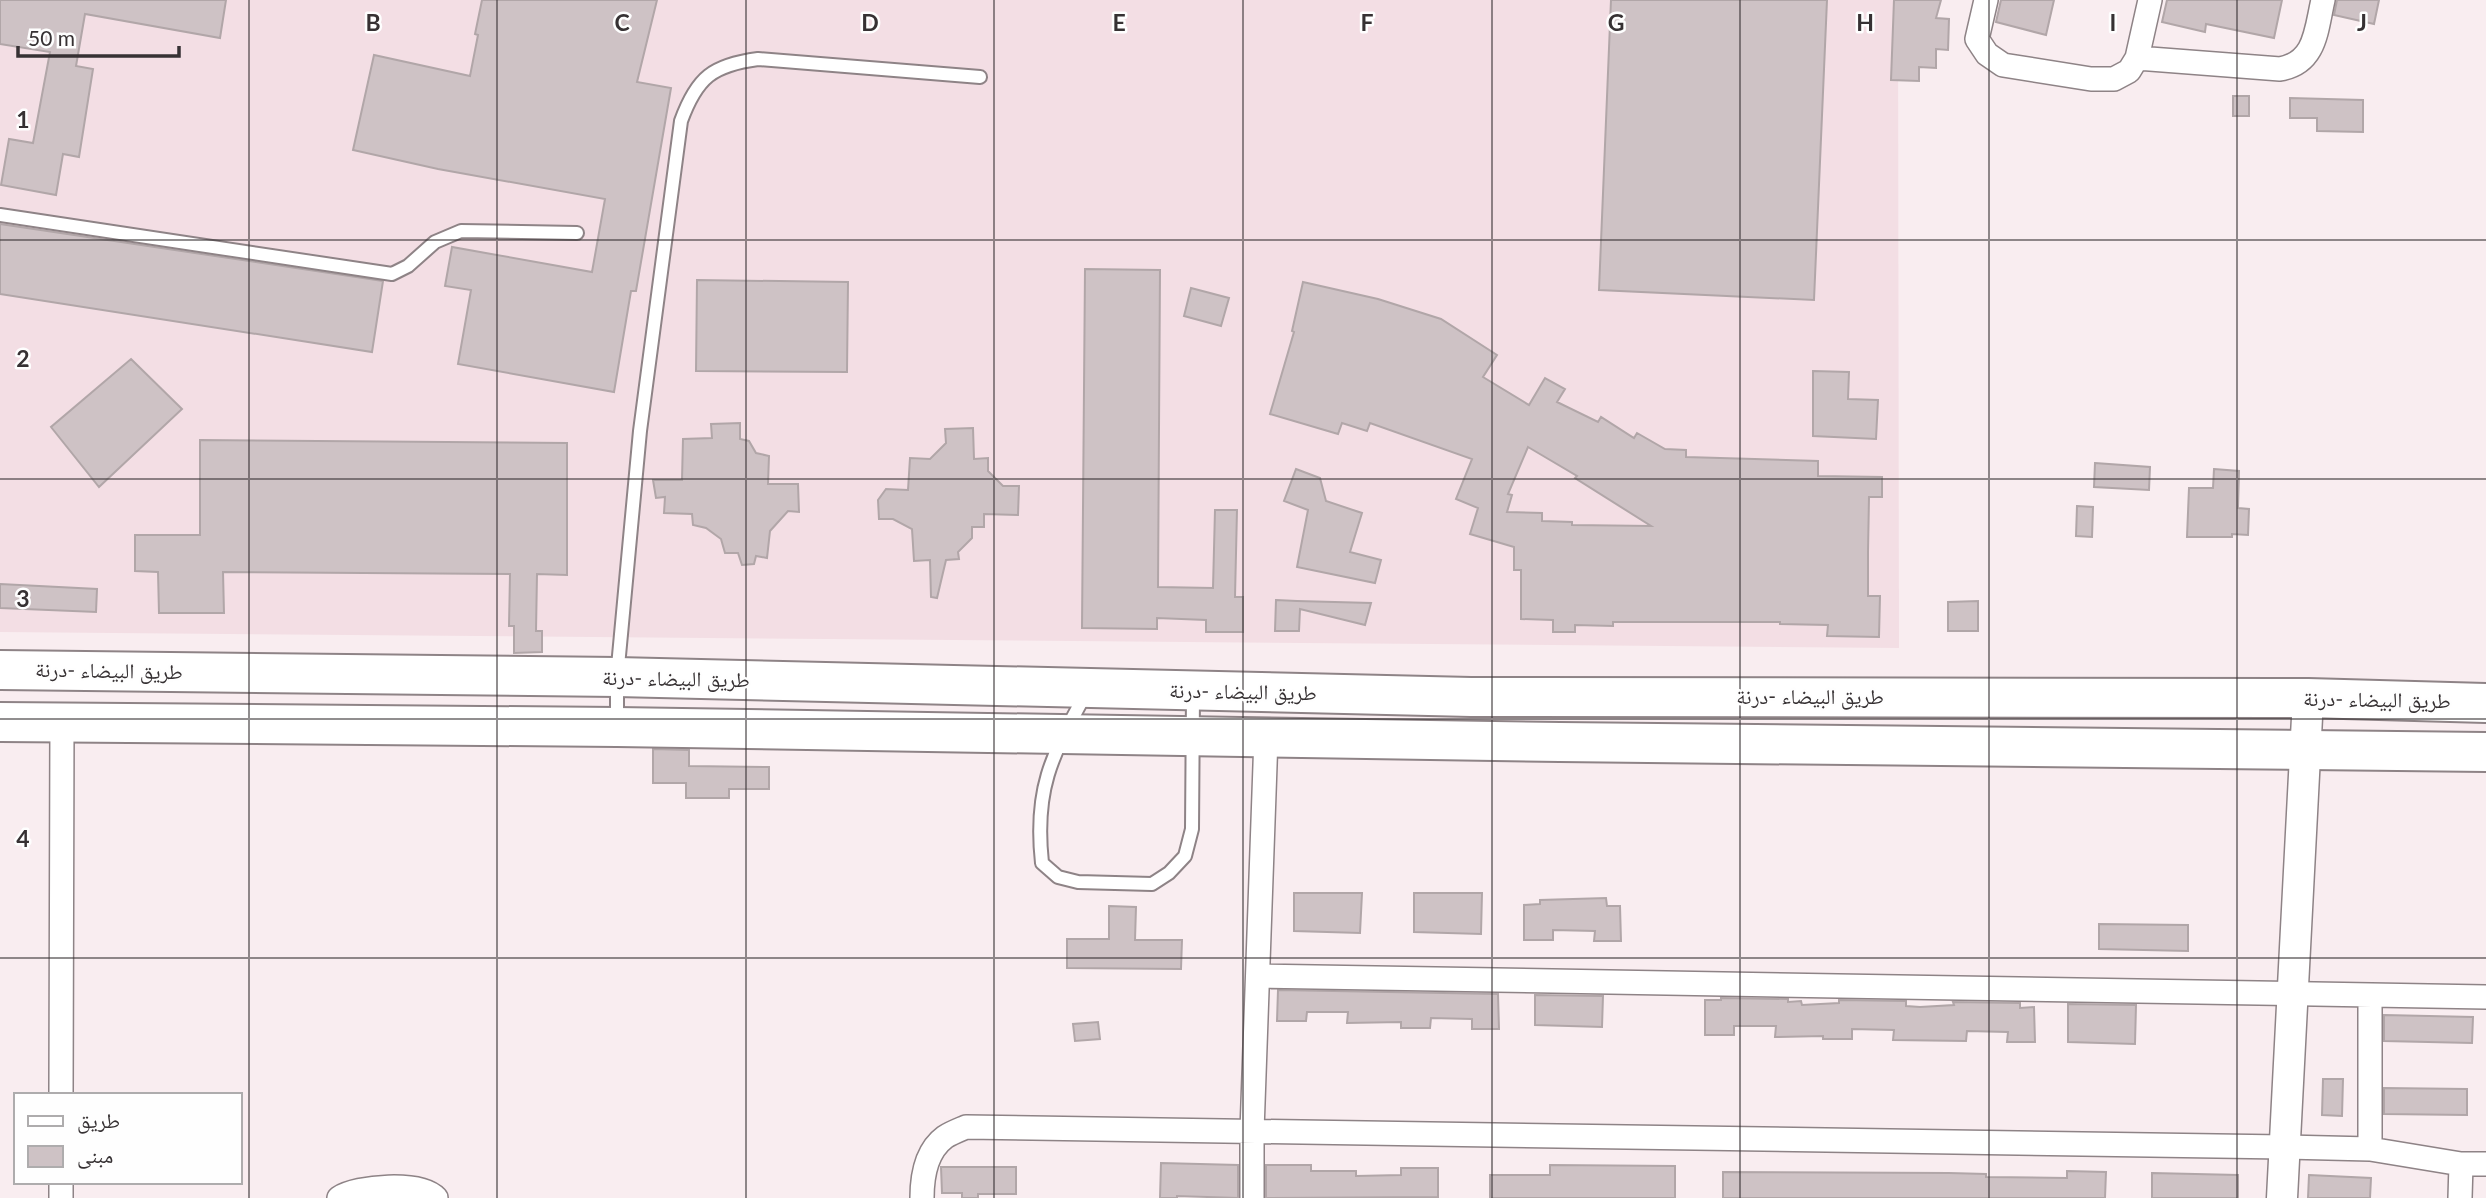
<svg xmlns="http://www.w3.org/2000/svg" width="2486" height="1198" viewBox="0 0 2486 1198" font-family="Lato,'Noto Naskh Arabic',sans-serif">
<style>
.built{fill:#f3dee4}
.building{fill:#cec2c5;stroke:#b1a6a8;stroke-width:2;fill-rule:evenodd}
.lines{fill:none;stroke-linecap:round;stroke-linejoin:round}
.service-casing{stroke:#8e8386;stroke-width:16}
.minor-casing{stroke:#8e8386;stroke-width:26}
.tertiary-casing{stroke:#8e8386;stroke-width:33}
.trunk-casing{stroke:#8e8386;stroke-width:42}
.service{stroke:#fff;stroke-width:12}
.minor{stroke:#fff;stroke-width:23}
.tertiary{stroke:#fff;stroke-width:30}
.trunk{stroke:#fff;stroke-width:38}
.grid{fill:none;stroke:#363133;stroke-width:2;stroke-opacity:0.55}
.labels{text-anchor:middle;stroke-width:5;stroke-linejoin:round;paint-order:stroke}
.street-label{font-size:21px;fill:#363133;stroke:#fefefe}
.grid-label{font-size:23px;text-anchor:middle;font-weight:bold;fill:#363133;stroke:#fefefe;stroke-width:5;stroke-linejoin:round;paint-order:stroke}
</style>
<rect width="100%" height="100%" fill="#f9edf0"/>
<!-- built -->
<path class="built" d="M0 0H1898L1899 648 0 632Z"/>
<!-- building -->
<path class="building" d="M0 0H226L220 38 85 14 76 66 93 69 79 157 63 154 56 195 1 185 9 139 33 143 50 52 0 44Z
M482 0H657L637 82 671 88 636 291H631L614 392 458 364 471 290 445 286 452 247 592 272 605 199 438 169 353 150 374 55 470 76 478 35 475 34Z
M1611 0H1827L1814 300 1599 290Z
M1894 0H1941L1936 18 1949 19 1948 50 1936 49V68L1919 67V81L1891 80Z
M2001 0H2054L2046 35 1996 22Z
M2167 0H2282L2274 38 2206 24 2205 32 2162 22Z
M2337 0H2379L2374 24 2334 15Z
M2233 96H2249V116H2233Z
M2290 98 2363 100V132L2317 131V118H2290Z
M0 224 383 281 372 352 0 294Z
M1085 269 1160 270 1158 587 1213 588 1215 510H1237L1235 597H1243V632H1206V620L1157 618V629L1082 628Z
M697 280 848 282 847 372 696 371Z
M1303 282 1378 299 1441 319 1497 355 1483 377 1529 405 1545 378 1565 389 1557 402 1598 422 1601 417 1634 438 1637 433 1665 449 1686 450V457L1818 461V476L1882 477V497H1869L1868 552V596H1880L1879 637 1827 636 1828 625 1780 624V622H1613V626L1575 625V632H1553V620L1521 619V570H1514V547L1470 534 1478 508 1456 499 1472 459 1370 423 1367 431 1342 423 1338 434 1270 414 1294 332 1292 331ZM1528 447 1577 476 1575 478 1651 526 1572 525V522L1542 521V513L1507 512 1512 495 1508 494Z
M1191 288 1229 298 1221 326 1184 316Z
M131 359 182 409 99 487 51 427Z
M1813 371 1849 372 1848 399 1878 400 1876 439 1813 436Z
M740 423V439L749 441 756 453 769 456 768 484H798L799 512 788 511 770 531 767 558 756 556 754 564 742 565 738 553H725L721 539 706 528 693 525 692 514 664 513 665 497 656 498 653 480H682L683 439 712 438 711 424Z
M973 428 974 459 988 458V471L1003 486H1019L1018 515 984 514V527H972V538L958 552 959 559 946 560 937 598 931 597 930 560 914 561 912 529 893 519H879L878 500 886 489 908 490 910 458 930 459 946 443 945 429Z
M200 440 567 443V575L537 574 536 631H542V652L514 653V626H509L510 574 223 572 224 613H159L158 572 135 571V535H200Z
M2095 463 2150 467 2149 490 2094 487Z
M1296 469 1320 478 1326 501 1362 513 1350 552 1381 560 1375 583 1297 567 1308 510 1284 501Z
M2214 469 2239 471 2238 508 2249 509 2248 535 2232 534V537H2187L2189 488H2213Z
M2077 506 2093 507 2092 537 2076 536Z
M0 584 97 589 96 612 0 608Z
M1276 600 1297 601 1371 603 1365 625 1300 609 1299 631H1275Z
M1978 601V631H1948V602Z
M653 749 689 750V766L769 767V789H729V798H686V783H653Z
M1294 893H1362L1360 933 1294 931Z
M1414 893H1482L1481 934 1414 932Z
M1606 898 1607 906H1620L1621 941H1594L1595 931 1553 930V940H1524V905L1540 904V900Z
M1109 906 1136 907 1135 940H1182L1181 969 1067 968V939H1109Z
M2099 924 2188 925V951L2099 949Z
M1278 990 1498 994 1499 1029H1472V1019L1431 1018 1430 1028H1401V1022L1347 1023 1348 1012H1307L1306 1021H1277Z
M1535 995 1603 996 1602 1027 1535 1025Z
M1721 998 1788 999V1002L1801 1001 1802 1005 1839 1003V1000L1906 1001V1006L1920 1007 1954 1005 1953 1002 2020 1003V1008L2034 1007 2035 1042H2007L2008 1032 1967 1031 1966 1041 1893 1040 1894 1030 1852 1029V1039H1823V1036L1775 1037 1776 1026H1734V1035H1705V1000H1721Z
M2068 1004 2136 1005 2135 1044 2068 1042Z
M2384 1015 2473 1017 2472 1043 2384 1041Z
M1098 1022 1100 1039 1075 1041 1073 1024Z
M2323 1079H2343L2342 1116 2322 1115Z
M2384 1088 2467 1089V1115L2384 1114Z
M1161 1163 1238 1165V1198L1177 1196V1198H1160Z
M1266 1165H1311V1171H1356V1176L1401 1175V1168H1438V1197L1266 1198Z
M1550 1165 1675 1166V1198H1490V1175H1550Z
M941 1167H1016V1194H978V1198H962V1193H942Z
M2067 1171 2106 1172 2105 1198H1723V1172L1949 1173 1986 1174V1177L2067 1178Z
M2152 1173 2238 1175V1198H2152Z
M2309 1175 2371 1178 2370 1198H2308Z"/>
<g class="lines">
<defs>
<path id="service" d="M0 215 392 274 408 266 435 242 461 231 577 233
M1085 695C1051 757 1034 790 1042 863L1058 877 1078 882 1152 884 1169 873 1185 856 1192 829 1193 694
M617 723V677L640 431 681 121C697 77 713 65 758 59L980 77"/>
<path id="minor" d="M1986 0 1977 39 1987 54 2003 65 2091 79H2114L2129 71 2137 58 2150 0
M2137 58 2280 69C2316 63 2316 30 2323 0
M1258 976 2486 997
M2370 995V1149
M61 1095 62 721
M61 1198V1182
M339 1198C357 1186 420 1181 436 1198
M922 1198C922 1176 926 1151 945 1137 951 1133 959 1130 966 1127L2284 1147 2370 1149 2461 1164H2486
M1252 1198V1131L1266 737
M2460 1198 2461 1164"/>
<path id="tertiary" d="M2282 1198 2308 698"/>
<path id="trunk" d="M0 670 617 677 1471 697 2308 698 2486 703
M0 722 617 727 1560 742 2486 752"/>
</defs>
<!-- service casing -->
<use href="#service" class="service-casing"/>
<!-- minor casing -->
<use href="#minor" class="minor-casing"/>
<!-- tertiary casing -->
<use href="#tertiary" class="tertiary-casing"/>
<!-- trunk casing -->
<use href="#trunk" class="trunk-casing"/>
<!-- service -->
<use href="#service" class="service"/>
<!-- minor -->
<use href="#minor" class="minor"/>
<!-- tertiary -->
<use href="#tertiary" class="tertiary"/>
<!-- trunk -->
<use href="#trunk" class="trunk"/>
</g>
<!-- grid -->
<path class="grid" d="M249 0V1198M497 0V1198M746 0V1198M994 0V1198M1243 0V1198M1492 0V1198M1740 0V1198M1989 0V1198M2237 0V1198M0 240H2486M0 479H2486M0 719H2486M0 958H2486"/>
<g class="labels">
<!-- street labels -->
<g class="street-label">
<text transform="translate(109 671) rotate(1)" y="7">طريق البيضاء -درنة</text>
<text transform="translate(676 679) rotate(1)" y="7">طريق البيضاء -درنة</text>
<text transform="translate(1243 692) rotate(1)" y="7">طريق البيضاء -درنة</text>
<text x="1810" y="704">طريق البيضاء -درنة</text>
<text transform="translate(2377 700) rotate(1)" y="7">طريق البيضاء -درنة</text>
</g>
</g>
<g class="grid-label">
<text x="373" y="31">B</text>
<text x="622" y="31">C</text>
<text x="870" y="31">D</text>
<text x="1119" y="31">E</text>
<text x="1367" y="31">F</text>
<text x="1616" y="31">G</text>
<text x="1865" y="31">H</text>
<text x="2113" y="31">I</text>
<text x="2362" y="31">J</text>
<text x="23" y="128">1</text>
<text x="23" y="367">2</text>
<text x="23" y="607">3</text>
<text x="23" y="847">4</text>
</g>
<!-- legend -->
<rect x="14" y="1093" width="228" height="91" fill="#fefefe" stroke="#aeacad" stroke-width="2"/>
<rect x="28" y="1116" width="35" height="10" fill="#ffffff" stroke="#aeacad" stroke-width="2"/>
<text x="77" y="1128" font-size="21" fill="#363133">طريق</text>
<rect x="28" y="1146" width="35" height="21" fill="#cec2c5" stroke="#aeacad" stroke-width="2"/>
<text x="77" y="1163" font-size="21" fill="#363133">مبنى</text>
<!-- scale -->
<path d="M18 46v10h161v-10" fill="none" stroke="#363133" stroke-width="3.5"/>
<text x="28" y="46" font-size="21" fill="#363133" stroke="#fefefe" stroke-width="5" paint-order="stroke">50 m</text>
</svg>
